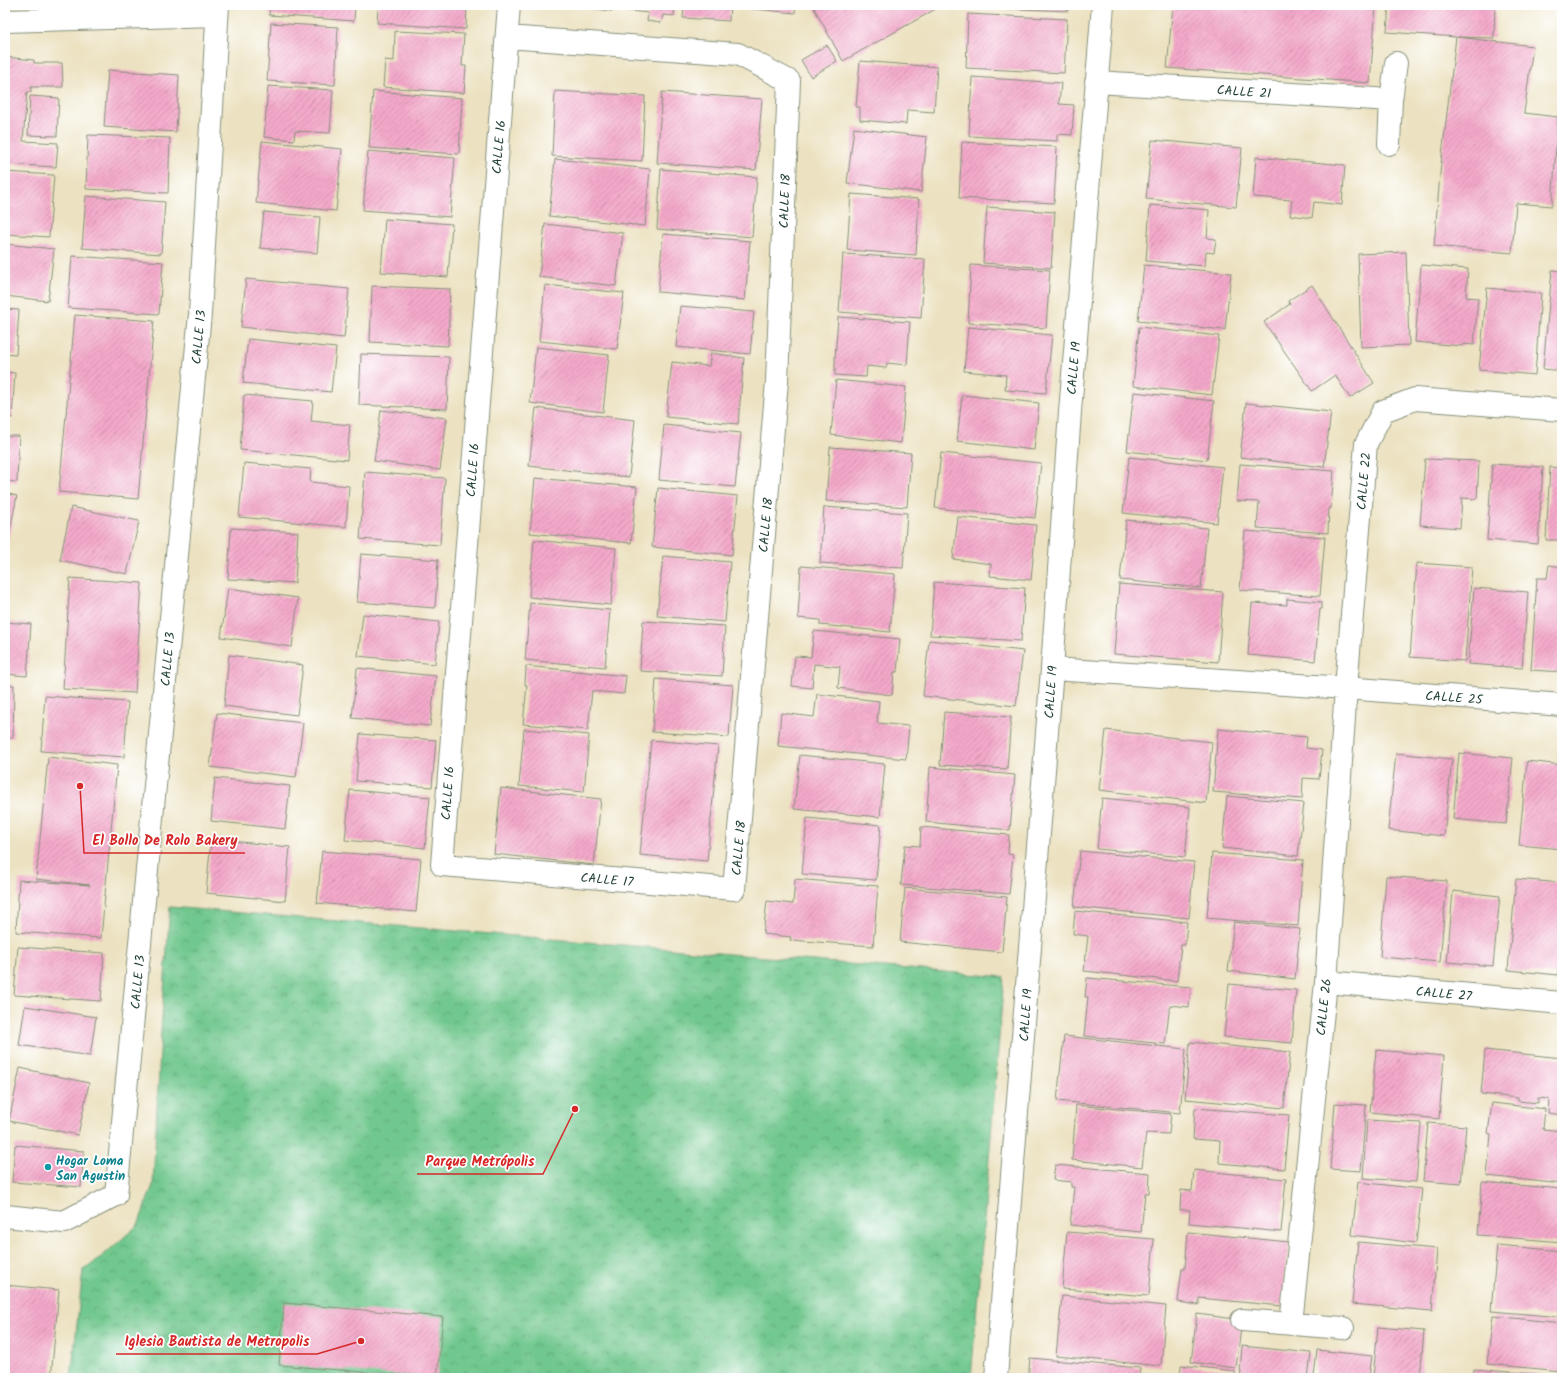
<svg xmlns="http://www.w3.org/2000/svg" width="1567" height="1383" viewBox="0 0 1567 1383" font-family="Kalam,sans-serif">
<style>
.park{fill:url(#park-crowns);stroke:#488261}
.building{fill:url(#building-hatch)}
.lines{fill:none;stroke-linecap:round;stroke-linejoin:round}
.street-casing{stroke:#86907a;stroke-width:24}
.street{stroke:#fff;stroke-width:22}
.culture-dot{fill:#0f9aa8;stroke:#fff;stroke-width:1.5}
.labels{text-anchor:middle;stroke-width:3.5;stroke-linejoin:round;paint-order:stroke}
.street-label{font-size:13px;fill:#1f3d34;stroke:#fff}
.culture-label{font-size:13px;font-weight:bold;fill:#0d838f;stroke:#fff;text-anchor:start}
.leader{fill:none;stroke:#d62828;stroke-width:1.5}
.callout-dot{fill:#d62828;stroke:#fff;stroke-width:1.5}
.callout-label{font-size:14px;text-anchor:middle;font-weight:bold;fill:#d62828;stroke:#fff;stroke-width:3.5;stroke-linejoin:round;paint-order:stroke}
</style>
<defs>
<pattern id="park-crowns" width="20" height="18" patternUnits="userSpaceOnUse"><rect width="20" height="18" fill="#71c88e"/><path d="M2 6a3 3 0 1 1 6 0M12 15a3 3 0 1 1 6 0" fill="none" stroke="#5ca475"/></pattern>
<pattern id="building-hatch" width="6" height="6" patternUnits="userSpaceOnUse"><rect width="6" height="6" fill="#f4a9ca"/><path d="M-1 1l2-2M0 6l6-6M5 7l2-2" fill="none" stroke="#c58ba5"/></pattern>
</defs>
<rect width="100%" height="100%" fill="#fff"/>
<filter id="ink" filterUnits="userSpaceOnUse"><feTurbulence type="fractalNoise" baseFrequency=".025" numOctaves="2"/><feDisplacementMap in="SourceGraphic" scale="8" xChannelSelector="R" yChannelSelector="G"/><feConvolveMatrix kernelMatrix="1 2 1 2 8 2 1 2 1" color-interpolation-filters="sRGB"/></filter>
<filter id="wash" filterUnits="userSpaceOnUse"><feTurbulence type="fractalNoise" baseFrequency=".012" numOctaves="4" result="noise"/><feDisplacementMap in="SourceGraphic" scale="16" xChannelSelector="R" yChannelSelector="G"/><feGaussianBlur stdDeviation="0.9" result="paint"/><feColorMatrix in="noise" values="0 0 0 0 0 0 0 0 0 0 0 0 0 0 0 0 0 1.4 0 .05"/><feComposite in="paint" operator="in"/></filter>
<g filter="url(#wash)">
<rect width="100%" height="100%" fill="#ece2c1"/>
<!-- park -->
<path class="park" d="M170 907 1004 977 971 1378H71L83 1270 98 1260 138 1225 153 1185 161 1032Z"/>
<g id="blocks">
<!-- building -->
<path class="building" d="M270 5H355L354 21 269 15Z
M378 5H467L466 29 377 23Z
M564 5H613L612 11Z
M622 5H675L674 16 663 15 661 23 647 21 648 13 622 10Z
M684 5H730L729 21 683 18Z
M745 5H796L795 13 744 8Z
M819 5H943L843 61 814 8Z
M970 5H1068V11L970 7Z
M1173 5H1376L1370 83 1167 68Z
M1389 5H1495L1494 38 1457 37 1533 46 1524 113 1558 117 1552 206 1516 203 1512 253 1434 246 1441 163 1456 37 1387 32Z
M968 14 1067 19 1064 73 966 68Z
M271 23 338 27 335 85 267 81Z
M395 31 464 34 462 66H466L464 93 383 87 385 60 394 61Z
M827 45 837 61 811 77 801 60Z
M5 57 34 60V63H62L63 87H31V92H27L23 141 58 143 56 167 5 164Z
M860 61 937 67 934 112 907 110 906 124 860 120V107H856Z
M108 70 179 75 176 132 104 127Z
M972 77 1061 83 1059 104 1074 105 1072 135 1057 134V141L969 136Z
M268 86 333 90 330 133 295 131 294 140 264 137Z
M373 91 462 98 459 154 369 148Z
M555 91 645 96 642 161 552 156Z
M662 92 762 99 756 170 657 163Z
M30 96 59 98 57 136 28 135Z
M854 128 927 137 921 192 847 183Z
M88 135 170 138 168 193 86 189Z
M1152 140 1242 148 1236 207 1146 199Z
M262 141 342 149 336 211 256 203Z
M962 142 1057 147 1054 203 959 198Z
M368 151 455 158 450 217 363 210Z
M1256 157 1345 165 1342 205 1314 202 1312 218 1290 215 1292 200 1253 197Z
M555 159 650 169 645 226 549 216Z
M661 169 757 177 752 237 657 229Z
M5 172 54 175 49 237 5 234Z
M851 194 919 199 916 255 847 250Z
M86 196 165 202 161 254 82 248Z
M1150 205 1209 210 1207 238 1216 239 1214 253 1206 252 1205 266 1146 261Z
M987 207 1055 212 1051 268 983 263Z
M264 212 320 217 317 253 260 248Z
M385 219 452 224 448 277 381 272Z
M545 224 623 233 616 286 539 277Z
M663 234 750 241 745 300 658 292Z
M5 244 54 249 48 301 5 296Z
M1406 252 1409 345 1361 347 1358 254Z
M843 254 925 259 921 318 839 312Z
M72 256 163 262 159 314 68 308Z
M971 265 1050 270 1046 328 968 323Z
M1144 265 1231 273 1225 330 1138 321Z
M1421 265 1468 269 1466 297 1478 298 1474 345 1463 344 1462 346 1415 342Z
M1552 270 1562 271V371L1543 369Z
M246 279 349 289 344 338 241 327Z
M545 285 624 293 617 349 539 341Z
M1312 285 1374 383 1350 398 1335 375 1312 391 1264 322 1290 304 1288 301Z
M372 286 450 289 448 346 370 342Z
M1487 288 1541 293 1535 375 1479 370Z
M680 306 754 312 750 354 676 347Z
M5 309 19 310 16 355 5 354Z
M75 315 154 321 138 499 59 492Z
M838 317 910 322 907 365 887 363 886 368 867 366 866 377 835 375V358Z
M968 327 1052 335 1046 393 1005 390 1006 375 964 371Z
M1139 327 1219 336 1212 395 1133 386Z
M248 339 336 348 331 392 243 383Z
M536 347 609 355 603 412 530 403Z
M711 353 744 358 738 424 666 417 672 362 709 366Z
M361 354 449 357 447 409 359 405Z
M5 372 15 373 12 418H5Z
M836 380 906 387 901 443 831 435Z
M1134 392 1214 401 1207 460 1127 451Z
M244 395 313 401 311 421 350 425 347 460 240 450Z
M962 395 1039 403 1034 450 957 441Z
M1246 403 1331 412 1324 467 1240 457Z
M536 408 635 420 629 477 529 466Z
M381 410 447 418 440 470 374 461Z
M664 425 741 433 735 487 659 480Z
M5 436H19L17 482 5 481Z
M830 447 911 453 907 507 826 501Z
M941 453 1041 463 1035 518 935 508Z
M1129 457 1223 467 1217 523 1123 513Z
M1425 459 1479 461 1477 499 1462 498 1460 528 1420 525Z
M244 463 311 469 310 482 349 486 346 527 239 517Z
M1240 464 1334 471 1331 508H1329L1328 533 1257 528 1259 502 1237 501Z
M1492 464 1543 467 1538 544 1487 540Z
M1550 467 1562 468V540H1546Z
M365 472 445 478 440 545 360 539Z
M535 478 637 487 631 543 530 533Z
M658 488 738 496 732 555 652 547Z
M5 493 17 496 6 550H5Z
M71 507 139 521 127 574 60 560Z
M824 507 907 513 903 568 820 563Z
M958 517 1036 525 1031 580 990 576 991 564 953 559Z
M1126 520 1207 528 1201 588 1120 580Z
M231 528 298 532 295 583 228 579Z
M1245 531 1325 537 1320 596 1240 590Z
M534 540 616 548 611 605 529 597Z
M361 554 438 560 435 608 357 602Z
M663 556 730 562 725 622 657 616Z
M1417 563 1472 567 1465 661 1410 657Z
M1549 565 1562 567V672L1531 670 1537 578H1547Z
M801 566 895 574 890 632 820 625V620L798 618Z
M70 578 142 583 135 693 63 689Z
M934 582 1025 588 1021 641 930 635Z
M1119 584 1223 592 1218 662 1114 654Z
M228 588 298 598 292 647 221 637Z
M1474 588 1528 592 1522 668 1468 664Z
M1287 599 1322 602V609H1320L1315 661 1248 655 1252 603 1287 605Z
M530 603 610 610 605 667 525 660Z
M363 614 439 622 435 664 358 656Z
M643 621 725 626 722 676 640 671Z
M5 622 31 624 27 676 5 674Z
M814 631 900 639 897 672H894L892 695 838 688 840 667 814 664 812 688 792 686 795 656 811 657Z
M929 640 1023 651 1016 706 923 696Z
M229 655 303 665 297 715 224 706Z
M526 666 626 676 624 694 592 691 588 730 523 724 527 685H525Z
M357 668 436 676 430 726 352 718Z
M656 679 733 685 729 737 652 732Z
M5 685H14L13 738H5Z
M817 694 879 701 877 723 909 726 906 759 778 746 781 713 814 717Z
M45 696 128 702 124 757 41 751Z
M944 712 1011 717 1007 769 940 765Z
M217 713 303 723 296 777 210 767Z
M524 729 589 735 584 792 519 786Z
M1218 729 1307 737 1306 748 1322 750 1319 779 1303 778 1302 799 1213 792Z
M1106 730 1212 742 1206 803 1099 790Z
M360 734 436 740 432 787 356 781Z
M651 740 718 746 707 861 640 855Z
M1396 753 1452 759 1444 836 1388 830Z
M1459 753 1513 758 1506 824 1453 819Z
M800 755 885 764 880 817 794 809Z
M48 757 117 765 101 938 16 932 19 880 90 885 36 879Z
M1527 761 1562 765V849L1519 845Z
M930 767 1015 775 1010 830 926 822Z
M215 778 290 786 285 829 211 821Z
M501 788 601 799 594 865 494 854Z
M350 790 430 797 425 848 345 840Z
M1227 796 1304 803 1298 856 1222 848Z
M1102 798 1190 807 1185 857 1097 849Z
M807 818 881 825 876 880 802 874Z
M921 827 1009 835 1008 854 1013 855 1009 894 901 885 905 845 920 846Z
M211 839 290 847 285 901 206 893Z
M322 851 421 859 416 912 317 903Z
M1080 851 1194 862 1189 918 1074 907Z
M1212 853 1303 860 1298 926 1207 918Z
M1386 876 1447 881 1440 962 1380 957Z
M795 879 878 886 873 946 790 940 791 937 763 934 767 901 793 904Z
M1516 879 1562 883V927L1558 975 1508 970Z
M905 888 1007 897 1002 952 900 942Z
M1453 891 1500 896 1493 966 1447 962Z
M1075 911 1187 922 1185 945H1181L1177 981 1084 971 1088 936 1073 934Z
M1234 922 1300 929 1295 979 1228 971Z
M18 947 104 953 101 1001 14 995Z
M1087 978 1191 987 1189 1007 1170 1005 1165 1044 1084 1036 1088 997H1085Z
M1229 984 1296 990 1292 1043 1224 1037Z
M25 1006 96 1017 90 1056 19 1045Z
M1064 1036 1186 1049 1180 1113 1057 1101Z
M1190 1042 1290 1052 1284 1108 1185 1099Z
M1376 1050 1444 1056 1439 1119 1370 1112Z
M1485 1050 1562 1058V1115L1548 1113 1549 1099 1538 1098V1103L1518 1101V1098L1481 1094Z
M20 1068 89 1083 78 1135 9 1121Z
M1335 1103 1366 1105 1361 1171 1330 1169Z
M1492 1103 1545 1109 1543 1129 1562 1131V1184L1487 1176 1491 1134 1488 1133Z
M1076 1105 1171 1114 1169 1134 1146 1133 1142 1167 1072 1160Z
M1195 1108 1289 1115 1284 1169 1219 1163 1220 1141 1193 1139Z
M1367 1120 1421 1123 1416 1182 1363 1178Z
M1428 1123 1466 1126 1461 1184 1423 1181Z
M15 1145 84 1151 81 1187 12 1182Z
M1055 1165 1150 1173 1149 1193H1145L1141 1232 1070 1225 1074 1187H1071V1182L1053 1180Z
M1194 1170 1286 1179 1281 1232 1189 1223 1190 1210H1180L1181 1190 1192 1191Z
M1358 1182 1422 1189 1416 1243 1352 1235Z
M1482 1182 1562 1189V1242L1478 1235Z
M1067 1232 1154 1239 1149 1296 1062 1289Z
M1188 1232 1289 1242 1282 1306 1199 1298V1305L1178 1302 1182 1268H1185Z
M1358 1242 1437 1249 1432 1311 1352 1304Z
M1497 1245 1562 1251V1317L1491 1311Z
M5 1285 59 1290 51 1378H5Z
M1062 1296 1166 1306 1161 1366 1056 1356Z
M284 1303 443 1317 437 1378 279 1365Z
M1197 1314 1242 1320 1236 1368 1191 1362Z
M1493 1316 1562 1323 1561 1371 1487 1364Z
M1378 1327 1424 1331 1420 1378H1373Z
M1242 1346 1311 1353 1308 1378H1240L1241 1371H1240Z
M1317 1350 1372 1356 1369 1378 1314 1377Z
M1030 1358 1140 1368 1139 1378H1028Z
M1181 1365 1235 1371V1378H1180Z
M1474 1369 1557 1376V1378H1473Z"/>
</g>
</g>
<g filter="url(#ink)">
<use href="#blocks" fill-opacity="0" stroke="#86907a" stroke-width="1"/>
<g class="lines">
<defs>
<path id="street" d="M5 21 217 15
M507 37 738 54 789 81 777 381 734 889 442 865 509 5
M1096 82 1391 100
M1389 144 1391 100 1396 63
M1052 669 1346 688 1562 705
M1326 982 1562 1003
M5 1216 64 1222 116 1195 200 314 218 5
M1242 1320 1343 1328
M1291 1324 1326 982 1346 688 1366 444 1383 411 1415 399 1562 410
M996 1378 1052 669 1070 412 1103 5"/>
</defs>
<!-- street casing -->
<use href="#street" class="street-casing"/>
<!-- street -->
<use href="#street" class="street"/>
</g>
</g>
<!-- markers -->
<circle class="culture-dot" cx="48" cy="1167" r="4"/>
<g class="labels">
<!-- street labels -->
<g class="street-label">
<text transform="translate(1244 91) rotate(4)" y="5">CALLE 21</text>
<text transform="translate(498 147) rotate(-85)" y="5">CALLE 16</text>
<text transform="translate(784 201) rotate(-88)" y="5">CALLE 18</text>
<text transform="translate(198 337) rotate(-85)" y="5">CALLE 13</text>
<text transform="translate(1073 368) rotate(-85)" y="5">CALLE 19</text>
<text transform="translate(472 470) rotate(-86)" y="5">CALLE 16</text>
<text transform="translate(1363 481) rotate(-85)" y="5">CALLE 22</text>
<text transform="translate(765 525) rotate(-85)" y="5">CALLE 18</text>
<text transform="translate(167 659) rotate(-85)" y="5">CALLE 13</text>
<text transform="translate(1050 692) rotate(-86)" y="5">CALLE 19</text>
<text transform="translate(1454 697) rotate(4)" y="5">CALLE 25</text>
<text transform="translate(447 793) rotate(-86)" y="5">CALLE 16</text>
<text transform="translate(738 848) rotate(-85)" y="5">CALLE 18</text>
<text transform="translate(607 879) rotate(5)" y="5">CALLE 17</text>
<text transform="translate(137 982) rotate(-85)" y="5">CALLE 13</text>
<text transform="translate(1444 993) rotate(5)" y="5">CALLE 27</text>
<text transform="translate(1323 1007) rotate(-84)" y="5">CALLE 26</text>
<text transform="translate(1025 1015) rotate(-86)" y="5">CALLE 19</text>
</g>
<!-- culture labels -->
<g class="culture-label">
<text x="56" y="1165">Hogar Loma<tspan x="56" dy="15">San Agustin</tspan></text>
</g>
</g>
<!-- callouts -->
<path class="leader" d="M80 786L84 853H245M575 1109L543 1174H417M361 1341L317 1354H116"/>
<g class="callout-dot">
<circle cx="80" cy="786" r="4"/>
<circle cx="575" cy="1109" r="4"/>
<circle cx="361" cy="1341" r="4"/>
</g>
<g class="callout-label">
<text x="165" y="845">El Bollo De Rolo Bakery</text>
<text x="480" y="1166">Parque Metrópolis</text>
<text x="217" y="1346">Iglesia Bautista de Metropolis</text>
</g>
<!-- margin -->
<rect width="1567" height="1383" fill="none" stroke="#fff" stroke-width="20"/>
</svg>
